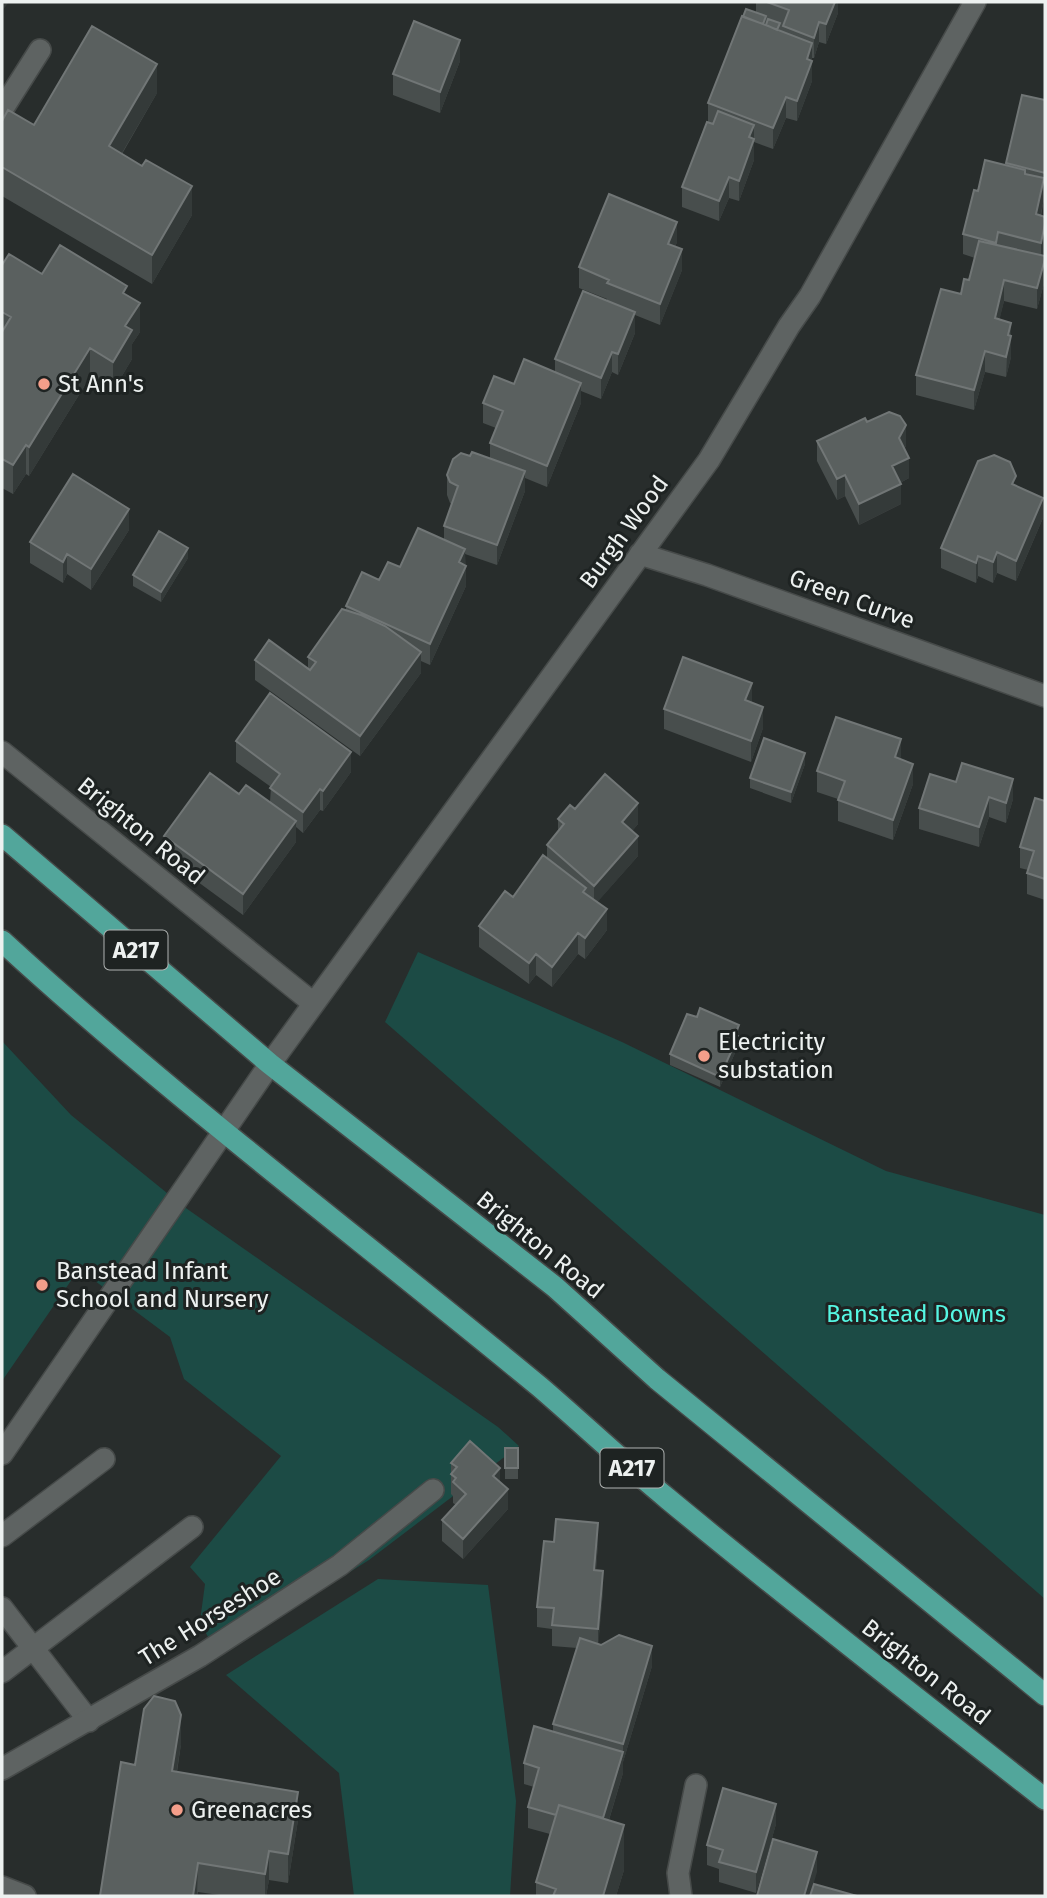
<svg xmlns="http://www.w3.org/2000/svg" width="1047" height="1898" viewBox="0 0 1047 1898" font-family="'Fira Sans',sans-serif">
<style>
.green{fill:#1c4b45}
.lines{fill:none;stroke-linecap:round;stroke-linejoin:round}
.service-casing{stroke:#464a49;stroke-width:24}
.minor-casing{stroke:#464a49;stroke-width:24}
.trunk-casing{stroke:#464a49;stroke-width:24}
.service{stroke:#5e6362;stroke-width:21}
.minor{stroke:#5e6362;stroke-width:21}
.trunk{stroke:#52a69b;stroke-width:21}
.wall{fill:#484e4d}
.shaded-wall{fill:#343a39}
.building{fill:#5a605f;stroke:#717676;stroke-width:2}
.poi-dot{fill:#f49e8a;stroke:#1e2322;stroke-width:2.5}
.labels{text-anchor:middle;stroke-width:6;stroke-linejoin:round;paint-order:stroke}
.shield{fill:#1e2322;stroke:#afb3b2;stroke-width:2}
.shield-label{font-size:23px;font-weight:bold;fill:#edf1f0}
.poi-label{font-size:24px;fill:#edf1f0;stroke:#1e2322;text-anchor:start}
.street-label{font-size:24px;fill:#edf1f0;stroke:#1e2322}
.park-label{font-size:24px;fill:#55f6e2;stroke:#1e2322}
</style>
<rect width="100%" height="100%" fill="#282d2c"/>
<!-- green -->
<path class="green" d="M418 952 622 1042 886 1171 1045 1215V1599L385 1022Z
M2 1041 71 1115 183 1206 498 1427 519 1446 369 1560 217 1655 200 1621 205 1584 190 1567 281 1456 184 1379 170 1337 79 1269 2 1381Z
M378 1579 488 1585 516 1801 510 1896H354L339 1773 226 1675Z"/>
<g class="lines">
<defs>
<path id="service" d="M2 110 40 50
M2 1454 270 1064
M2 1536 104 1459
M2 1608 89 1721
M2 1672 192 1527
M2 1887 25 1896"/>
<path id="minor" d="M640 554 707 575 1045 696
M2 752 313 1003
M270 1064 709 460 789 326 810 296 975 2
M2 1769 200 1656 340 1565 433 1490
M681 1896 678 1873 696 1785"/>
<path id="trunk" d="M2 835 270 1064 555 1287 657 1379 1045 1695
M2 941C174 1099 360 1238 540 1387 583 1424 624 1463 668 1499 792 1602 919 1700 1045 1799"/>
</defs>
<!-- service casing -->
<use href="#service" class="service-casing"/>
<!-- minor casing -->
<use href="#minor" class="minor-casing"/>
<!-- trunk casing -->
<use href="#trunk" class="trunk-casing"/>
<!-- service -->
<use href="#service" class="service"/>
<!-- minor -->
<use href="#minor" class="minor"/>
<!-- trunk -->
<use href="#trunk" class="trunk"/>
</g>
<!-- wall -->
<path class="wall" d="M756 2H838V13L826 44 819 42 814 58H812V81L797 121 786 118 773 149 754 142V160L739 201 729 198 719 221 682 207V187L708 122V103L743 17 756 13Z
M460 61 440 113 393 95V74Z
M157 93 122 154 192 215 152 284 2 196V121L34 125Z
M1045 100V193L1041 216 1045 217V245L1043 255 1045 256V280L1037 309 1004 301 999 320 1011 336V357L1006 377 985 372 974 410 916 395V375L961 294 969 280 975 258 963 254V234L978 191 1006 165V163Z
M677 242 675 247 682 270 660 325 635 315V333L618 375 612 372 601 399 581 391V403L547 487 525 478V491L497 565 465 554 466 586 430 665 421 661V673L360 756 255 680V660L308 668V657L346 610V606L379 580 444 539V526L452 504 450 503 447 495V475L470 456 490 458V443L496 428 483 423V403L514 384 555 372V359L607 301V299L579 288V267Z
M2 265 42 274 127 296 140 332 132 344V359L113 391 90 377 29 476 26 474 13 494 2 488Z
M867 422 906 446 904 449 909 478 900 483 901 504 859 525 845 496 837 500 817 461V441Z
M1016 486 1043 518 1016 581 997 573 993 583 978 576 976 583 941 568V548Z
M129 530 91 590 67 574 63 583 30 563V542Z
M188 558 161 602 133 586V575Z
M752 703 763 728 751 762 664 729V709Z
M236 741 351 772 323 811 320 810 303 833 296 827V842L243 915 164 857V836L239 794 270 802 271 787 236 762Z
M901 759 913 784 893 840 838 821V799L817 792V771Z
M805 764 791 803 750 788V778Z
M930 774 1013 799 1006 823 989 817 979 847 919 829V808Z
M1045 801V900L1027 894V873L1028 870 1020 868V847Z
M575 809 638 824 632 831 638 856 597 902 607 930 585 959 578 954 552 987 536 975 529 984 479 947V926L513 897 547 858V845L558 832V819Z
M739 1036 738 1046 720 1087 670 1065V1054Z
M505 1448H518V1479H505Z
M451 1463 500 1482 508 1509 463 1559 442 1541V1520L456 1505 453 1503V1496L451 1494Z
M554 1542 598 1543 596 1570 603 1591 598 1644 652 1666 623 1762V1773L609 1820 624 1870 616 1896H536V1882L550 1834 528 1828V1807L534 1787 524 1784V1763L553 1732V1724L577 1648 552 1646V1629L537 1627V1607Z
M181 1744 177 1772 298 1820 288 1883 269 1880 266 1896H226L198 1892 197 1896H100Z
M776 1824 756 1893 719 1882V1869L707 1865V1845Z"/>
<!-- shaded-wall -->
<path class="shaded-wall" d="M2 2H9L2 11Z
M835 2H838V13L826 44V24Z
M819 22V42L814 58V38Z
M460 40V61L440 113V92Z
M812 43V81L797 121V101L807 59Z
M157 64V93L109 175V146Z
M786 97V118L773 149V128Z
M754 125V160L739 201V181L749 137Z
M729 177V198L719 221V201Z
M1044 178V199L1036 235V214Z
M192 186V215L152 284V255Z
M677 222V242L668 264V244Z
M1045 224V245L1041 264V243Z
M682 249V270L660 325V304Z
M1045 259V280L1037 309V288Z
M1004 280V301L995 339V318Z
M140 303V332L132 344V359L113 391V362L125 326Z
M635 312V333L618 375V354Z
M1011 323V357L1006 377 1008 335Z
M90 348V377L29 476V447Z
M985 351V372L974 410V390Z
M612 352V372L601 399V378Z
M581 383V403L547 487V466Z
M906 425V446L899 459V438Z
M26 445V474L13 494V465Z
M909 458V478L892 487V466Z
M525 471V491L497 565V545Z
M845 475V496L837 500V479Z
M901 484V504L859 525V504Z
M1043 498V518L1016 581V561Z
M129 509V530L91 590V569Z
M188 548V558L161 602V592Z
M465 549 466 586 430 665V644L459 562Z
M997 552V573L993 583V562Z
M67 554V574L63 583V562Z
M978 556V576L976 583V563Z
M421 652V673L360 756V736Z
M752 683V703L745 700Z
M763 707V728L751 762V741Z
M901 739V760L895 757Z
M351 752V772L323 811V791Z
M805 753V764L791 803V792Z
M913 764V784L893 840V820Z
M1013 779V799L1006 823V803Z
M320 789V810L303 833V812Z
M989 797V817L979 847V827Z
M638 803V824L622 843V822Z
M296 821V842L243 915V894Z
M638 836V856L594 906V886Z
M607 909V930L585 959V938Z
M578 933V954L552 987V967Z
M536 954V975L529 984V963Z
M739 1025 738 1046 720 1087V1077Z
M500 1468V1489L493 1476Z
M508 1489V1509L463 1559V1539Z
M598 1523V1543L594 1590V1570Z
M603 1571V1591L598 1650V1629Z
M652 1646V1666L623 1762V1773L600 1849V1828L623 1755V1744Z
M181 1715V1744L172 1800V1771Z
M298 1792V1820L288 1883V1854Z
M776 1804V1824L756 1893V1872Z
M624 1825V1870L616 1896H603Z
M269 1851V1880L266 1896H265V1874Z
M817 1852V1872L810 1896H804Z
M198 1863 197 1896H193Z"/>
<!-- building -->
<path class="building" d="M767 2H835L826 24 819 22 814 38 783 26 789 10Z
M746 9 766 16 763 24 743 17Z
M742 16 812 43 807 59 812 61 797 101 786 97 773 128 708 103Z
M768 19 780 23 777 30 766 25Z
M414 21 460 40 440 92 393 74Z
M92 26 157 64 109 146 142 166 146 160 192 186 152 255 2 167V121L8 110 34 125Z
M1022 95 1045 100V173L1006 163Z
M718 111 754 125 749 137 754 139 739 181 729 177 719 201 682 187 707 122 713 124Z
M985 160 1025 170V174L1044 178 1036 214 1045 217V224L1041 243 998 232 996 243 963 234 974 190 978 191Z
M609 194 677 222 668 244 682 249 660 304 607 283 609 280 579 267Z
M979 241 1045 256V259L1037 288 1004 280 995 318 1011 323 1008 335 1011 336 1006 357 985 351 974 390 916 375 941 289 961 294 964 279 969 280Z
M60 245 127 286 123 293 140 303 125 326 132 330 113 362 90 348 29 447 26 445 13 465 2 459V332L11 317 2 312V265L9 254 42 274Z
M583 291 635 312 618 354 612 352 601 378 555 359Z
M524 359 581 383 547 466 490 443 503 411 483 403 494 376 514 384Z
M889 412 900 416 906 425 899 438 909 458 892 466 901 484 859 504 845 475 837 479 817 441 865 418 867 422Z
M472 452 525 471 497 545 444 526 458 486 450 482 447 475 453 459 461 453 470 456Z
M994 455 1010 462 1016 476 1012 484 1043 498 1016 561 997 552 993 562 978 556 976 563 941 548 978 461Z
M73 474 129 509 91 569 67 554 63 562 30 542Z
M418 528 465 549 459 562 466 566 430 644 346 606 362 572 379 580 388 562 400 567Z
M159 531 188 548 161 592 133 575Z
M342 609 361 615 385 626 421 652 360 736 255 660 269 640 310 670 316 662 308 657Z
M683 657 752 683 745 700 763 707 751 741 664 709Z
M270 693 351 752 323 791 320 789 303 812 270 788 280 774 236 741Z
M836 717 901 739 895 757 913 764 893 820 838 800 845 781 817 771Z
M764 738 805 753 791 792 750 778Z
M962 763 1013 779 1006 803 989 797 979 827 919 808 930 774 956 782Z
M210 773 239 794 246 785 296 821 243 894 164 836Z
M605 774 638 803 622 822 638 836 594 886 547 845 564 824 558 819 570 805 575 809Z
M1035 798 1045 801V879L1027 873 1034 851 1020 847Z
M543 855 586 888 583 892 607 909 585 938 578 933 552 967 536 954 529 963 479 926 505 891 513 897Z
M700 1008 739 1025 735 1035 738 1036 720 1077 670 1054 687 1014 697 1017Z
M470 1441 500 1468 493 1476 508 1489 463 1539 442 1520 466 1494 453 1482 456 1478 451 1474 457 1467 451 1463Z
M505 1448H518V1468H505Z
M556 1519 598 1523 594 1570 603 1571 598 1629 552 1625 554 1608 537 1607 544 1541 554 1542Z
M619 1635 652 1646 623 1744 553 1724 580 1638 601 1645Z
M154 1696 175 1701 181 1715 172 1771 298 1792 288 1854 269 1851 265 1874 198 1863 193 1896H100L121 1762 135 1765 144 1709Z
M534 1726 623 1752 603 1818 559 1805 556 1815 528 1807 539 1768 524 1763Z
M723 1788 776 1804 756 1872 719 1862 723 1850 707 1845Z
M559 1805 624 1825 603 1896H553L556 1889 536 1882Z
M773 1839 817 1852 804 1896H757Z
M814 1884 857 1896H810Z"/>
<!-- markers -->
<g class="poi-dot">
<circle cx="44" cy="384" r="7"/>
<circle cx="704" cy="1056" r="7"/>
<circle cx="42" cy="1285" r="7"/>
<circle cx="177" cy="1810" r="7"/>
</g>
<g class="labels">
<!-- shield labels -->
<g class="shield">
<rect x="104.5" y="930.5" width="63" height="39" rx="5"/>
<rect x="600.5" y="1448.5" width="63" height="39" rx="5"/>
</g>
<g class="shield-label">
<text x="136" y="958">A217</text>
<text x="632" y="1476">A217</text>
</g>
<!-- poi labels -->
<g class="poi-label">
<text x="58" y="392">St Ann's</text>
<text x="718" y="1050">Electricity<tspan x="718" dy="28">substation</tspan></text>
<text x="56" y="1279">Banstead Infant<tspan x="56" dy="28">School and Nursery</tspan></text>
<text x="191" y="1818">Greenacres</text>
</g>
<!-- street labels -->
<g class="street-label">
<text transform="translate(624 532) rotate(-54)" y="8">Burgh Wood</text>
<text transform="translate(852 599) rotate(20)" y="8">Green Curve</text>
<text transform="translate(141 831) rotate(39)" y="8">Brighton Road</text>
<text transform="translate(540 1245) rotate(39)" y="8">Brighton Road</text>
<text transform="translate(210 1617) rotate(-32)" y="8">The Horseshoe</text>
<text transform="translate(926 1672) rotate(38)" y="8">Brighton Road</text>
</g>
<!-- park labels -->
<g class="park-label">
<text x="916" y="1322">Banstead Downs</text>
</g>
</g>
<!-- border -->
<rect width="1047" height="1898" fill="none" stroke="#edf1f0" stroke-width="7"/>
</svg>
